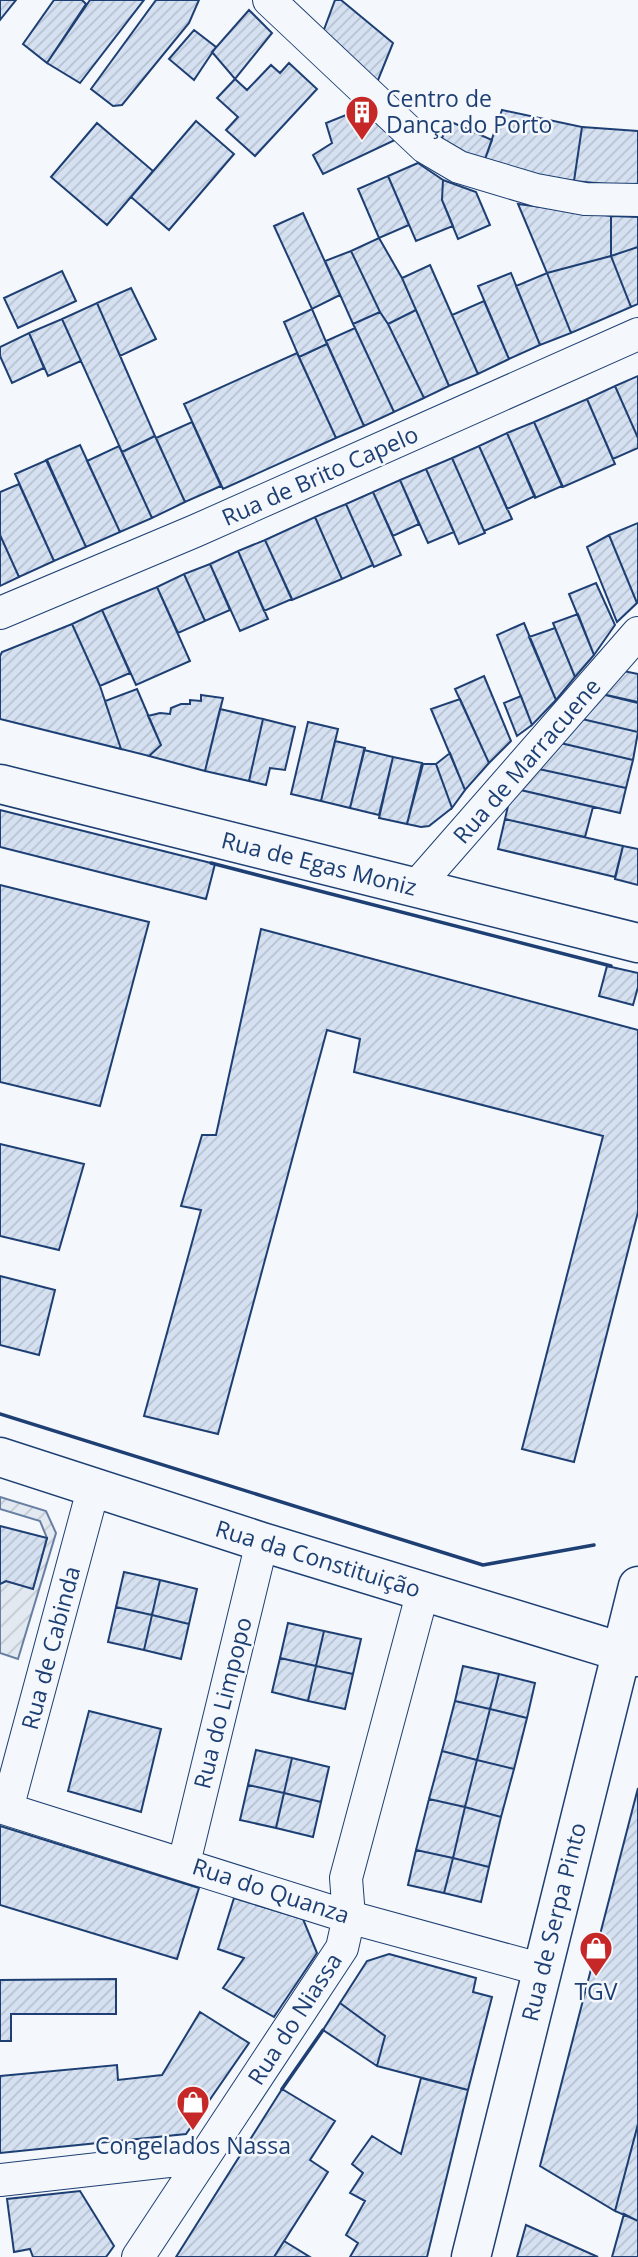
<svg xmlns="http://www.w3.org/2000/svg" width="638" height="2257" viewBox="0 0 638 2257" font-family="'Open Sans',sans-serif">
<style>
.garden{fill:url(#garden-furrows);stroke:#687fa3;stroke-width:2}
.building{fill:url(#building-hatch);stroke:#1d3f73;stroke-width:2}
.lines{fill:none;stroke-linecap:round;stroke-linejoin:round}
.street-casing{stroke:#1d3f73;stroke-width:34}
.secondary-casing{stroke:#1d3f73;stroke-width:41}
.street{stroke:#f4f7fb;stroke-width:32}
.secondary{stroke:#f4f7fb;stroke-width:38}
.wall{stroke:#1d3f73;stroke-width:3.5}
.labels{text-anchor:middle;stroke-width:5;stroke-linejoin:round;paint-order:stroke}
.poi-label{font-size:23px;fill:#1d3f73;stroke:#f4f7fb}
.street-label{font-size:23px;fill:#1d3f73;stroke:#f4f7fb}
</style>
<defs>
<pattern id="garden-furrows" width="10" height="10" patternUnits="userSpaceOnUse" patternTransform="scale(1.75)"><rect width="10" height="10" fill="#e3e9f0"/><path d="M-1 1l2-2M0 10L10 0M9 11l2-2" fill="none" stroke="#c2c9d1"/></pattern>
<pattern id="building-hatch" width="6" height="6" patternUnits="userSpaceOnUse" patternTransform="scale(1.75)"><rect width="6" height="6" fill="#d5e0f0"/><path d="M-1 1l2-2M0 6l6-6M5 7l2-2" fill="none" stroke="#b6c1d1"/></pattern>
</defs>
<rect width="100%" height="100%" fill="#f4f7fb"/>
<!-- garden -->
<path class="garden" d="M0 1497 46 1511 56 1533 18 1659 0 1653V1584L6 1581 33 1588 47 1538 40 1521 0 1509Z"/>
<!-- building -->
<path class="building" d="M0 0H16L0 20Z
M54 0H82L86 4 47 63 23 44Z
M90 0H144L80 83 47 63Z
M156 0H199L189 23 122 105 113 106 91 89Z
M335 0H341L393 43 376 85 322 35Z
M249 10 272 33 235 79 212 52Z
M194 30 216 47 194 80 169 59Z
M289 63 317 89 255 156 226 130 238 117 217 98 235 79 247 90 271 65 280 73Z
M361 109 395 140 323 174 313 155 332 143 326 123Z
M502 110 582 127 574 181 525 174 484 162Z
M196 121 234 154 169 230 131 197Z
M449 121 492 140 484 162 440 143Z
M97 123 153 171 107 225 51 177Z
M582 127 638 131V187L574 181Z
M418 163 443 180 442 200 453 226 416 241 388 176Z
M388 176 409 225 379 238 358 189Z
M443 180 476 192 490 225 458 239 442 200Z
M518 204 611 216V256L547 273Z
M303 213 340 295 312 309 274 226Z
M611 216 638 217V247L611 256Z
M379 238 402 278 416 310 388 324 380 312 351 251Z
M638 247V304L631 307 611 256Z
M351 251 380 312 353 324 325 261Z
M611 256 631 307 571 333 547 273Z
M430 265 478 374 449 386 402 278Z
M62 271 76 301 18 328 4 298Z
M511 273 540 345 509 359 478 286Z
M547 273 571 333 540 345 516 286Z
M131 288 156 339 120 356 97 303Z
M484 301 509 359 478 374 452 315Z
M97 303 155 436 122 452 62 319Z
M312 309 327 344 299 357 284 322Z
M416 310 449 386 424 398 388 324Z
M380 312 388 324 424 398 394 412 353 324Z
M62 319 81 361 48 376 29 333Z
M355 328 394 412 364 426 326 341Z
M29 333 44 368 12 383 0 356V347Z
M327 344 364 426 336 438 299 357Z
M297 353 336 438 223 489 184 404Z
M638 376V438L615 386Z
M615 386 638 438V448L613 459 587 399Z
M587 399 615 464 563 487 534 422Z
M192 422 221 486 185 502 156 438Z
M534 422 562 486 535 498 507 433Z
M507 433 535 496 507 509 479 446Z
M155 436 185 502 152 518 122 452Z
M80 445 120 532 86 547 46 460Z
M119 446 152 518 120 532 87 461Z
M479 446 512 519 484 531 452 458Z
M452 458 485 533 459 544 426 469Z
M47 460 86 547 54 561 15 474Z
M426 469 454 532 428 543 400 480Z
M400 480 419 524 393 536 373 492Z
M19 484 54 561 19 577 0 535V492Z
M373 492 401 555 374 567 346 504Z
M346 504 373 565 342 579 315 517Z
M315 517 342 579 292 600 265 540Z
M638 523V602L637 603 609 535Z
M0 535 19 577 0 586Z
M609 535 637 603 617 622 587 547Z
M265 540 292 599 264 611 238 551Z
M238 551 268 619 240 631 210 564Z
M210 564 230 610 205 621 184 574Z
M184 574 205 621 178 633 157 587Z
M596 583 615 625 594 655 569 594Z
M157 587 190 661 136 685 102 610Z
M102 610 130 673 100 686 72 624Z
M578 614 594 655 575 677 553 623Z
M524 623 556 700 532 725 497 635Z
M72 624 100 686 121 749 0 719V656L2 652Z
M555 628 575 677 556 700 529 637Z
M614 669 638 674V702L593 692Z
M484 676 511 741 489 763 455 689Z
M137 689 161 745 149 756 121 749 105 701Z
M593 692 638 703V732L569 716Z
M201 695 223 698 205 771 149 756 161 745 148 716 160 713 170 714 171 708 181 704H190V700L201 701Z
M521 696 532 725 517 736 504 703Z
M460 699 489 763 465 790 431 709Z
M220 709 263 719 249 781 205 771Z
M569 716 638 732 633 760 552 741Z
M263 719 295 727 285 770 270 768 266 785 249 781Z
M308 722 338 729 321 801 291 794Z
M335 741 365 748 350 808 321 801Z
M552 741 633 760 626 788 525 766Z
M364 750 393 757 379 815 350 808Z
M450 753 465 790 452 808 436 764Z
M393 757 422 763 407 824 379 818Z
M423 764H436L452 808 429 826 421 827 407 824Z
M525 766 626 788 620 813 512 788Z
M512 788 593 807 585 837 505 819Z
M0 810 215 864 206 899 0 847Z
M505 819 623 846 615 877 498 849Z
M623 846 638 849V885L615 879Z
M0 885 149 922 100 1106 0 1082Z
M261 929 638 1030V1212L574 1462 522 1449 603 1136 354 1072 360 1039 327 1030 218 1434 144 1416 201 1210 181 1206 202 1135H216Z
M607 966 638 973V987L633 1005 599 996Z
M0 1144 84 1164 59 1250 0 1236Z
M0 1276 55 1290 39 1355 0 1345Z
M0 1526 47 1538 33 1589 6 1581 0 1584Z
M124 1572 160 1580 152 1615 116 1607Z
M160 1580 197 1589 189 1624 152 1615Z
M116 1607 152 1615 144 1650 108 1642Z
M152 1615 189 1624 181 1659 144 1650Z
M288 1623 324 1631 316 1666 280 1658Z
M324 1631 361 1639 353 1674 316 1666Z
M280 1658 316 1666 308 1701 272 1692Z
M316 1666 353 1674 345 1709 308 1701Z
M463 1666 499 1674 490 1709 455 1701Z
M499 1674 535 1683 527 1718 490 1709Z
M455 1701 490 1709 477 1760 442 1751Z
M490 1709 527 1718 514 1769 477 1760Z
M89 1711 161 1729 141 1812 68 1791Z
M256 1750 292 1758 284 1793 248 1785Z
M442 1751 477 1760 465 1807 429 1799Z
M292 1758 329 1767 321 1802 284 1793Z
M477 1760 514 1769 501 1817 465 1807Z
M248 1785 284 1793 276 1828 240 1820Z
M638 1788V2124L615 2211 540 2166Z
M284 1793 321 1802 313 1837 276 1828Z
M429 1799 465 1807 453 1858 416 1850Z
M465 1807 501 1817 489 1867 453 1858Z
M0 1826 199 1888 177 1959 0 1905Z
M416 1850 453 1858 444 1893 408 1885Z
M453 1858 489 1867 481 1902 444 1893Z
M234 1898 303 1919 317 1953 274 2017 223 1988 244 1958 218 1949Z
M389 1954 476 1978 473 1992 492 1997 468 2090 377 2066 385 2036 340 2003 367 1961Z
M116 1979V2014H11V2041H0V1980Z
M340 2003 385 2036 377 2066 323 2030Z
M200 2012 249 2043 186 2134 0 2153V2076L117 2065 118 2080 162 2075Z
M421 2078 468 2090 427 2257H350L358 2243 346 2235 365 2201 350 2193 363 2173 352 2164 372 2136 401 2154Z
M282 2089 335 2121 310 2160 328 2172 274 2257H176Z
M638 2124V2221L615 2211Z
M80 2191 114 2246 106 2257H33L30 2249 14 2252 7 2199Z
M624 2214 638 2221V2257H612Z
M526 2225 598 2257H517Z
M284 2241 310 2257H274Z"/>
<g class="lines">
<defs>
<path id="street" d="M269 0 425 147 459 167 536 190 585 199 638 200
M0 613 195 531 638 334
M415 888 638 633
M0 1807 349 1917 543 1970
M7 1809 94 1486
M184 1863 262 1542
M0 2180 204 2157
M138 2257 342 1948 349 1917 346 1878 423 1591"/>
<path id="secondary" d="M0 784 638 943
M0 1457 262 1542 638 1657
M471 2257 638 1586"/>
</defs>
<!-- street casing -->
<use href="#street" class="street-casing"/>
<!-- secondary casing -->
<use href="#secondary" class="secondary-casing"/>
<!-- street -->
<use href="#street" class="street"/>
<!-- secondary -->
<use href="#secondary" class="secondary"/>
<!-- wall -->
<path class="wall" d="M211 863 611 966
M0 1414 483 1565 594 1545
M282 2089 323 2030"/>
</g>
<!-- icons -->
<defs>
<symbol id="building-pin" viewBox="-11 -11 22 30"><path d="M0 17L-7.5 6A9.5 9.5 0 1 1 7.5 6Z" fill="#c62828" stroke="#f4f7fb"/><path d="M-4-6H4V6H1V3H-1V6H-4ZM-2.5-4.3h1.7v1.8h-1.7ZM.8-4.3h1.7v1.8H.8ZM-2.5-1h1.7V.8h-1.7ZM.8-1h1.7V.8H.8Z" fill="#fff"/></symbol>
<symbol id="shop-pin" viewBox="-11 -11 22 30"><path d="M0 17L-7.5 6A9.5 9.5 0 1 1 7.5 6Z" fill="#c62828" stroke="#f4f7fb"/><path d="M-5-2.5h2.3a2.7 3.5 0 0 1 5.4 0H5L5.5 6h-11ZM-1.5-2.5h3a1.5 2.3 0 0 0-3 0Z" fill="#fff"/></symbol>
</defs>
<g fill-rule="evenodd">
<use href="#building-pin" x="343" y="93" width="38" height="52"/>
<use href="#shop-pin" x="577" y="1929" width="38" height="52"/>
<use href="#shop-pin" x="174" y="2083" width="38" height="52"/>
</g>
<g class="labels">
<!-- poi labels -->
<g class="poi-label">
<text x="386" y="107" text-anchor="start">Centro de<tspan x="386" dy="26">Dança do Porto</tspan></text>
<text x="596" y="2000">TGV</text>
<text x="193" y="2154">Congelados Nassa</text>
</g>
<!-- street labels -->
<g class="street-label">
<text transform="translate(320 476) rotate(-24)" y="8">Rua de Brito Capelo</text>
<text transform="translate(527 761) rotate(-49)" y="8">Rua de Marracuene</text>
<text transform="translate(319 864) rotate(14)" y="8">Rua de Egas Moniz</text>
<text transform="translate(318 1559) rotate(17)" y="8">Rua da Constituição</text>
<text transform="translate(51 1648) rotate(-75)" y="8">Rua de Cabinda</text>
<text transform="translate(223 1703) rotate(-76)" y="8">Rua do Limpopo</text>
<text transform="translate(271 1891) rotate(18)" y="8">Rua do Quanza</text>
<text transform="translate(554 1922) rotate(-76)" y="8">Rua de Serpa Pinto</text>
<text transform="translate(295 2019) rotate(-57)" y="8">Rua do Niassa</text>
</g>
</g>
</svg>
